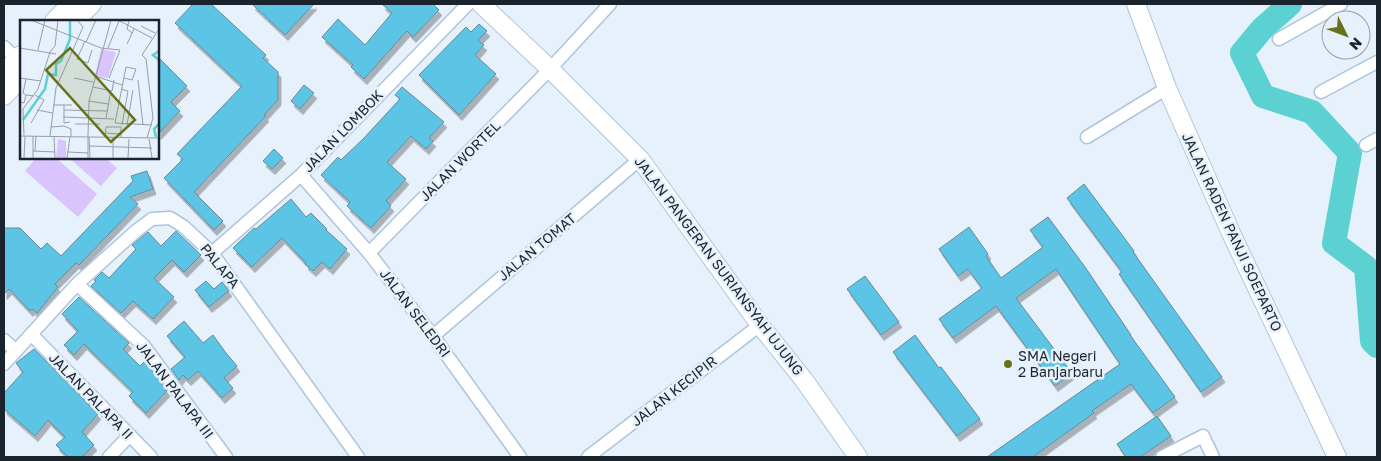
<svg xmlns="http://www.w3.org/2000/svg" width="1381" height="461" viewBox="0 0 1381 461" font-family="'Golos Text',sans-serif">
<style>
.green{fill:#d9c4fe}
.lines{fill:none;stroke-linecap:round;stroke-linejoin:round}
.river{stroke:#5bd2d1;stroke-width:24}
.building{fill:#5bc4e5;stroke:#678995;filter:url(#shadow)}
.street-casing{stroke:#adc5dc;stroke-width:15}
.secondary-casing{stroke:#adc5dc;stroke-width:20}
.street{stroke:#fff;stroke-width:12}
.secondary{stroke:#fff;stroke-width:18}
.poi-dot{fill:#697118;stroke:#e7f1fb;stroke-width:2}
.labels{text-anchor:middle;stroke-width:5;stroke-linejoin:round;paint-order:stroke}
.street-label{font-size:14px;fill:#1b242d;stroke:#e7f1fb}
.poi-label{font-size:14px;fill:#1b242d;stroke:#e7f1fb;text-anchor:start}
.inset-river{fill:none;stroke:#5bd2d1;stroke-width:2.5}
.inset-road{fill:none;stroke:#959fa9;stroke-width:1}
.view{fill:#697118;fill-opacity:0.15;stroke:#697118;stroke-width:2.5}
.inset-edge{fill:none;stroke:#1b242d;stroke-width:2.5}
</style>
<defs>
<filter id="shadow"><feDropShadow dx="3" dy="5.5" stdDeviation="0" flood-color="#0004"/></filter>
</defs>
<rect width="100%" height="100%" fill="#e7f1fb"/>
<!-- green -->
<path class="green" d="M36 158H56L97 194 78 217 25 171Z
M69 158H105L117 168 101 186Z"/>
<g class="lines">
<!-- river -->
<path class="river" d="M1290 4 1262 29 1242 53 1263 96 1312 112 1350 153 1334 243 1366 267 1372 341 1377 346"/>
</g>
<!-- building -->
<path class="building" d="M193 4H211L266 55 263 58 278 72V100L264 115 266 116 194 192 223 221 214 230 164 178 183 159 177 154 242 86 175 23Z
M252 4H314L285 35Z
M382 4H433L439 10 413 37 407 31 364 79 351 67 353 65 322 37 338 19 365 45 392 13Z
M479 24 487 31 478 40 484 45 475 55 496 74 459 115 419 75 466 27 471 32Z
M158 57 187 86 171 102 180 111 158 134Z
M304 85 314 93 300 109 291 101Z
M402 87 444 122 429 138 433 141 426 149 411 136 387 162 406 179 386 201 391 206 371 228 347 206 350 202 321 175 338 157 341 160 364 138 400 99 395 95Z
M274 149 283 158 272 169 263 161Z
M147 171 153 189 130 197 138 204 79 265 76 263 55 284 58 287 37 313 32 309 30 311 9 289 4 294V228H20L41 249 47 243 61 256 133 181 131 176Z
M1084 184 1134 251 1133 252 1222 377 1201 392 1119 274 1122 272 1067 198Z
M291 199 306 217 311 213 327 229 326 230 347 249 330 269 322 262 313 271 305 264 306 263 282 238 252 267 233 248 254 228 256 229Z
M1048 217 1085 267 1131 335H1130L1175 397 1153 413 1131 384 1092 411 1094 413 1033 457H987L1120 364 1056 269 1016 298 1072 373 1055 386 996 306 953 338 939 319 982 288 968 269 958 276 939 249 969 227 988 254 986 256 1001 278 1043 247 1030 230Z
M176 231 201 255 184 272 172 260 154 278 174 297 153 319 133 301 121 313 91 286 96 281 94 280 102 272 109 278 136 249 132 245 148 232 161 246Z
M865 276 899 322 881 335 847 289Z
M206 281 214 289 222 282 229 291 209 307 195 290Z
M79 297 129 343 123 349 140 366 145 361 167 391 146 413 129 396 133 392 84 344 74 355 64 345 78 331 62 314Z
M184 321 203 343 213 335 226 353 237 366 224 378 233 388 222 398 198 371 188 380 183 375 179 380 171 369 185 357 167 336Z
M915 335 939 368 941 367 980 419 957 436 893 352Z
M34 349 98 414 82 432 94 445 82 457H68L56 445 65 437 48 420 35 436 4 409V393L23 372 16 363Z
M1157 416 1171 436 1140 457H1126L1117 444Z"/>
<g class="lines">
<defs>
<path id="street" d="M1279 39 1341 4
M4 47 17 59
M1321 92 1377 62
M1087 137 1167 88
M1366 145 1377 139
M301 175 369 253 433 336 520 457
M212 253 301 175 468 4
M369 253 550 69 610 4
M77 284 144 346 226 457
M31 334 151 457
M433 336 640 159
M4 340 16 351
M4 364 77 284 136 231 152 219 170 218 183 226 212 253 358 457
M109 457 130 435
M588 457 760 325
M1162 457 1203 436 1213 457"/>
<path id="secondary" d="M481 4 550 69 640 159 760 325 804 380 858 457
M1136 4 1167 88 1231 233 1337 457
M54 21 71 4
M75 21 92 4
M4 73 21 55
M4 96 21 78"/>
</defs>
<!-- street casing -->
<use href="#street" class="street-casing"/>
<!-- secondary casing -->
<use href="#secondary" class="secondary-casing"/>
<!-- street -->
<use href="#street" class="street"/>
<!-- secondary -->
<use href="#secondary" class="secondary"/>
</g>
<!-- markers -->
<circle class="poi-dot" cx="1008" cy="364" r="5"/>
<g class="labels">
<!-- street labels -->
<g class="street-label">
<text transform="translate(343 131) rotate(-46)" y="5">JALAN LOMBOK</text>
<text transform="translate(460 161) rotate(-45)" y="5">JALAN WORTEL</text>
<text transform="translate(1232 232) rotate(65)" y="5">JALAN RADEN PANJI SOEPARTO</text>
<text transform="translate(537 247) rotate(-40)" y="5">JALAN TOMAT</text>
<text transform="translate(220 266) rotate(51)" y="5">PALAPA</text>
<text transform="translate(719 266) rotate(53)" y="5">JALAN PANGERAN SURIANSYAH UJUNG</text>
<text transform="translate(415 313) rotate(53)" y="5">JALAN SELEDRI</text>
<text transform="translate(175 390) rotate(53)" y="5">JALAN PALAPA III</text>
<text transform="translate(674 391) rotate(-38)" y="5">JALAN KECIPIR</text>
<text transform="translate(91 396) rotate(46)" y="5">JALAN PALAPA II</text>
</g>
<!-- poi labels -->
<g class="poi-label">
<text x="1018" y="361">SMA Negeri<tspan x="1018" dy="16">2 Banjarbaru</tspan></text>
</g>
</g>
<!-- overview -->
<g transform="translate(20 20)">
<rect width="139" height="139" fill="#e7f1fb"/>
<path d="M81 29 96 32 88 58 75 56ZM38 119 46 121V138H36Z" fill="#d9c4fe"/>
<path class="inset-river" d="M139 31 133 35 139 40M3 100 25 69 28 54 36 55V44L41 41 50 19V0M136 117 134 109 139 104"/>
<path class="inset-road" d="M11 0 81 28 100 30 89 58M98 0 132 18M109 0 107 9 112 13M121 6 135 13M65 21 57 39 68 43 72 30M66 22 76 0M107 24 114 9M0 28 36 34M88 28 99 1M18 30 25 0M75 56 102 65M0 58 21 61M54 58 73 62M104 58 112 60 116 49 106 47 95 103 132 105M118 60 123 105M73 67 92 71 94 60M101 69 108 71 102 105M6 75 3 73 6 59M69 81 88 84M0 82 4 83 6 75 14 76M33 85H52M44 85V103L50 102M17 90 33 93M44 90 87 91M43 97 94 99M86 98 91 70M11 103 24 80 15 75M55 104H80M107 105 113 70M31 107 44 106 51 109V116M85 113 101 114M4 115 3 89 18 69 30 32 35 26 38 0M0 116 139 118M30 116 36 68 63 7 57 0M68 116 69 81 91 0M34 117 35 138M69 117 70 138M85 117 86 107H101V117M127 118 133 98 126 39 122 35 139 9M129 119 132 138M70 126 132 128M13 131 35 132M15 131 16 116M48 132 68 133M4 138 5 116M13 138V116M47 138 50 117M68 138V116M93 138V118M108 138 109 119"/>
<path class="view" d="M50 28 115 100 91 122 26 50Z"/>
<rect width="139" height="139" class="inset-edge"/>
</g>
<!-- border -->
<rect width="1381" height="461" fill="none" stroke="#1b242d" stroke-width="10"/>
<!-- north arrow -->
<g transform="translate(1346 35) rotate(132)"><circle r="24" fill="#e7f1fb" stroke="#959fa9"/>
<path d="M0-4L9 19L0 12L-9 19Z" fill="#697118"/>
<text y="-8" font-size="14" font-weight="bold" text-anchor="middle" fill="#1b242d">N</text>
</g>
</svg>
